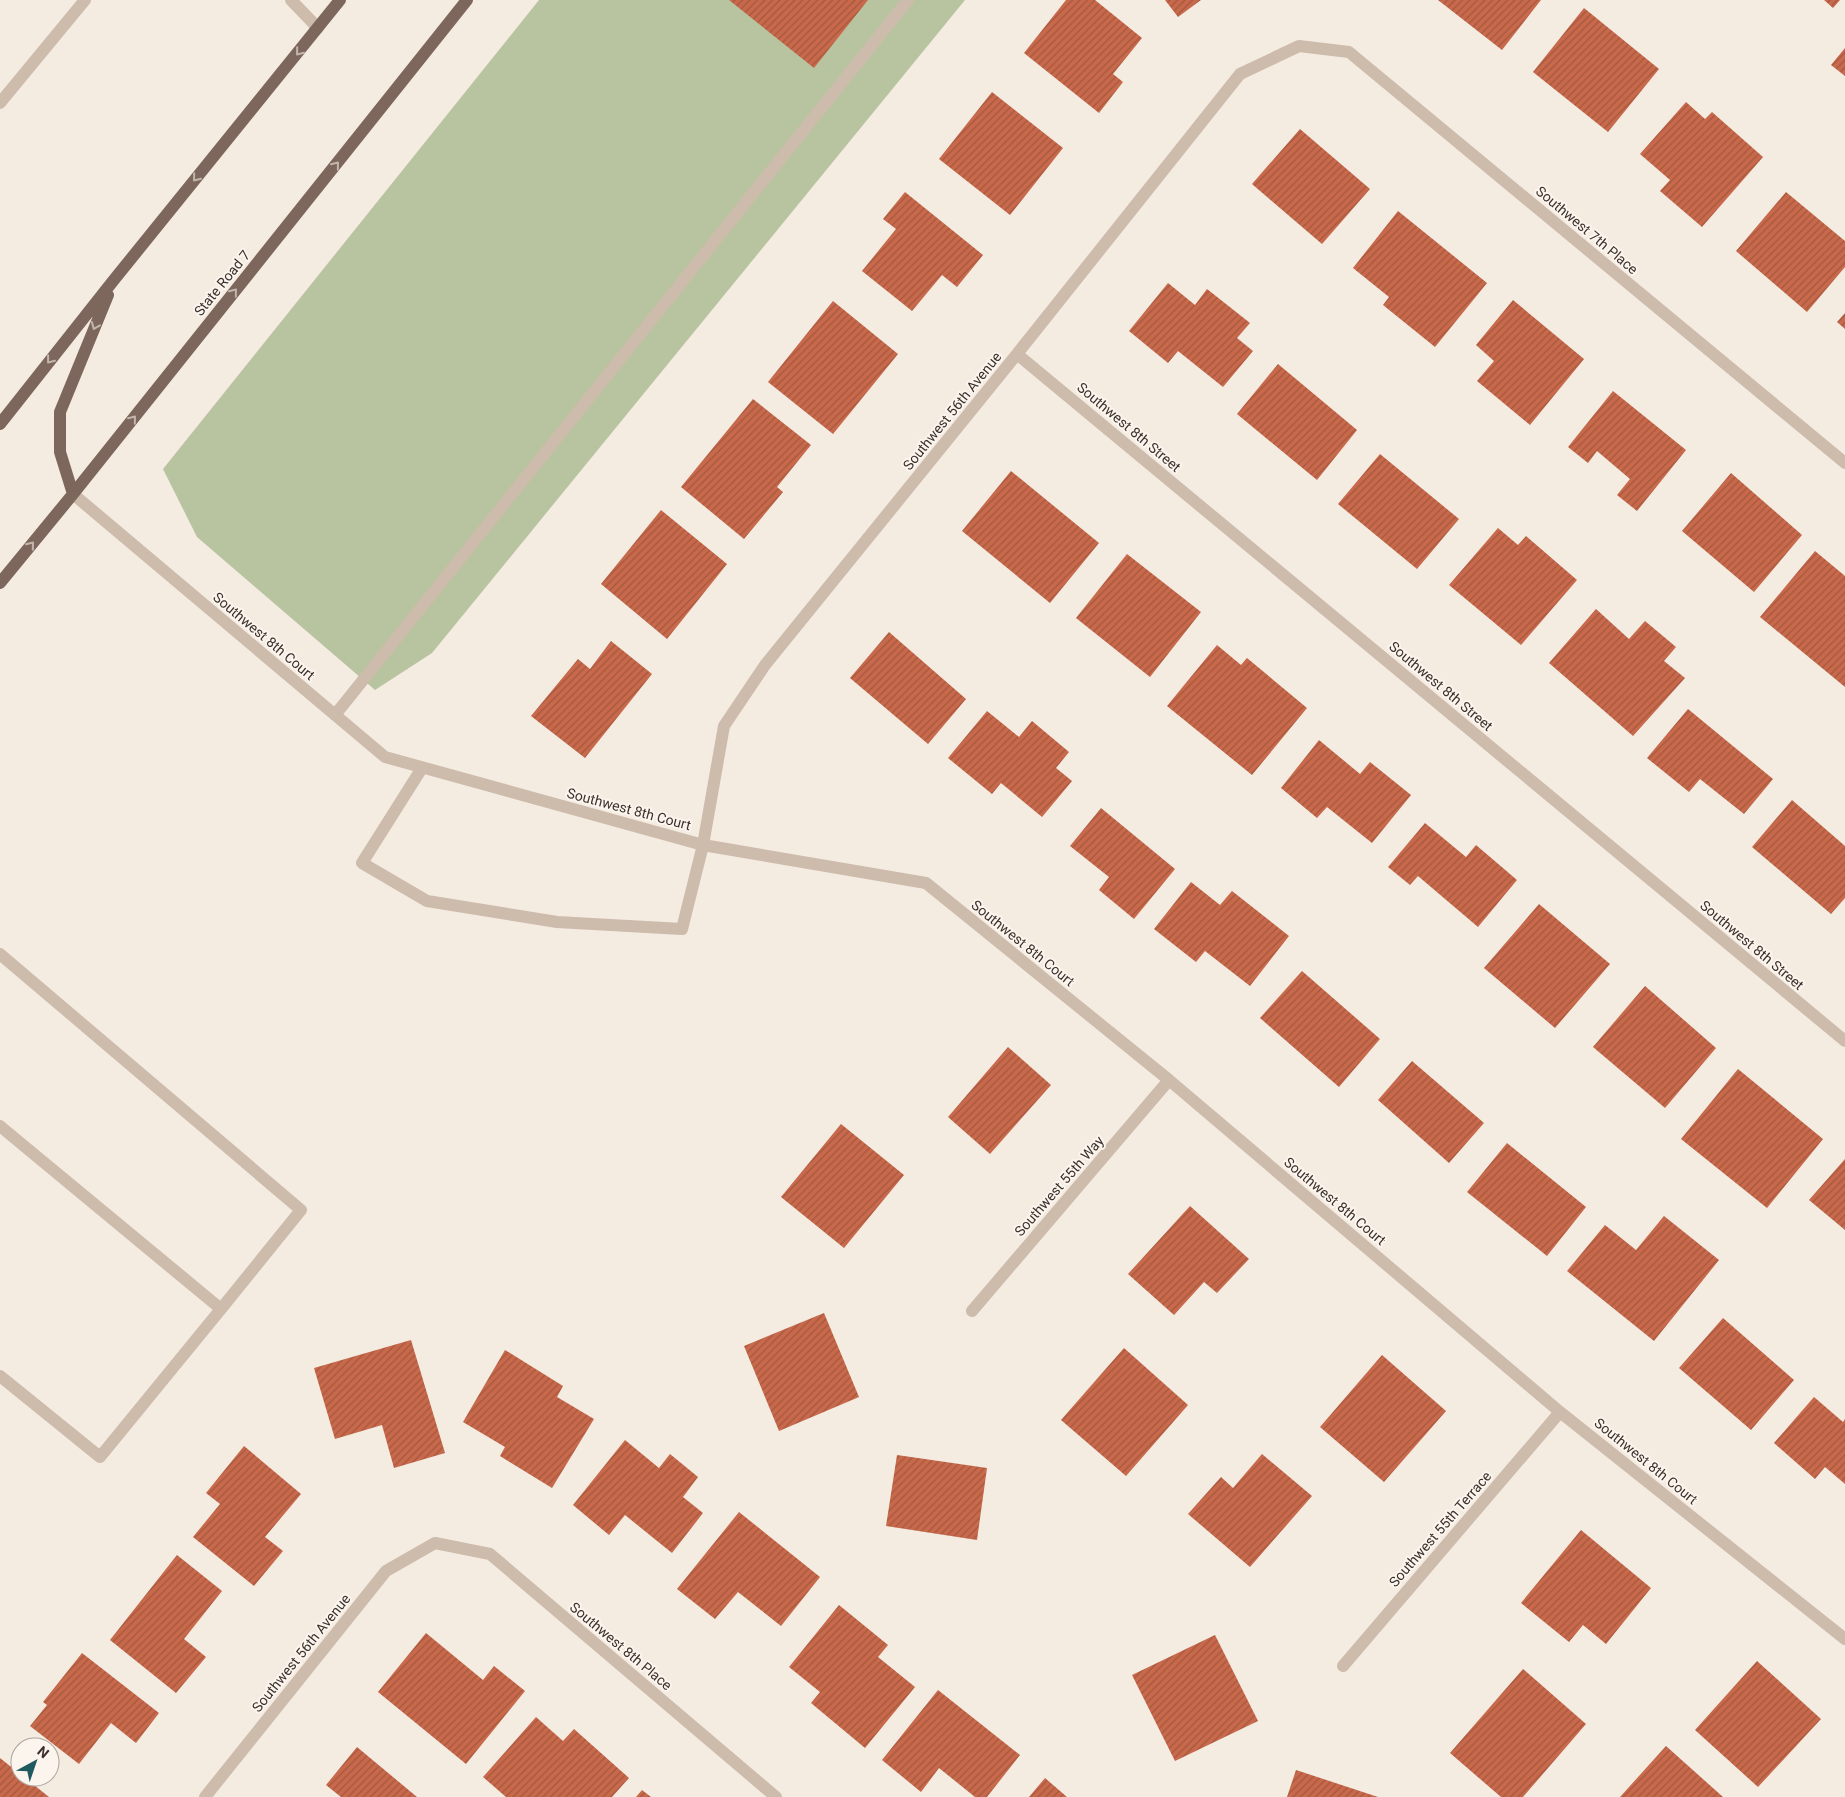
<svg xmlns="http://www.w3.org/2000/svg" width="1845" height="1797" viewBox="0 0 1845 1797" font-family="Roboto,sans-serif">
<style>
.grass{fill:#b8c4a0}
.building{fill:url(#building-hatch)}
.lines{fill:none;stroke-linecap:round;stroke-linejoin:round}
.minor{stroke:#cdbbac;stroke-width:12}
.major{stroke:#7d675c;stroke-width:12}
.oneway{stroke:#c2b5ac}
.labels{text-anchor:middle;stroke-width:4;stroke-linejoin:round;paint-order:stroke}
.street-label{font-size:14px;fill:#3b302b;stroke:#fbf5ee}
</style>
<defs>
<pattern id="building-hatch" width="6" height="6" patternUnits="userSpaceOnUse" patternTransform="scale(1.25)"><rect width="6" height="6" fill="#c8694b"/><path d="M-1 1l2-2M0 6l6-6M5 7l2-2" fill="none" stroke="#a4573f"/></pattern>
</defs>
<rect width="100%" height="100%" fill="#f4ebe1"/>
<!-- grass -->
<path class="grass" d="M539 0H965L432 653 375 690 197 537 163 469Z"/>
<!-- building -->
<path class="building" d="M729 0H868L814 68Z
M1066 0H1095L1142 38 1113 74 1123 82 1099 113 1024 53Z
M1165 0H1201L1178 17Z
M1438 0H1541L1502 50Z
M1824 0H1840L1833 8Z
M1584 8 1659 69 1608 132 1533 72Z
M1845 48V76L1831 65Z
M992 92 1063 148 1010 215 939 159Z
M1686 102 1705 119 1712 112 1763 157 1702 227 1660 191 1670 180 1640 154Z
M1300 129 1370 189 1322 244 1252 184Z
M905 192 983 255 957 287 942 275 912 311 862 271 896 229 883 219Z
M1786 192 1845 241V267L1807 312 1736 251Z
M1398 211 1487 283 1435 347 1383 305 1389 297 1353 268Z
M1168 283 1195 305 1207 289 1250 323 1237 338 1253 351 1223 387 1178 351 1168 363 1129 331Z
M1513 300 1584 359 1530 425 1477 381 1494 361 1476 345Z
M833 301 898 354 833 434 768 382Z
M1845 313V329L1837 322Z
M1278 364 1357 430 1317 480 1237 414Z
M1613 391 1686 450 1637 511 1617 495 1630 479 1597 451 1588 463 1568 447Z
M753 399 811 445 777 487 783 492 744 539 681 487Z
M1380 454 1459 519 1417 569 1338 504Z
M1011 471 1099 543 1050 603 962 531Z
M1731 473 1802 535 1754 592 1682 531Z
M661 510 727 564 667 639 601 584Z
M1498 528 1518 545 1526 536 1577 580 1521 645 1449 585Z
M1815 551 1845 576V687L1760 617Z
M1127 554 1201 612 1150 677 1076 618Z
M1596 609 1629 639 1645 621 1676 647 1664 661 1685 678 1633 736 1549 663Z
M889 632 966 699 928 744 850 678Z
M611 641 652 674 585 758 531 716 578 659 590 669Z
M1217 645 1241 665 1247 658 1307 708 1252 775 1167 706Z
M1688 709 1773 779 1744 814 1700 779 1689 792 1647 758Z
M987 711 1019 737 1032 721 1069 752 1056 768 1072 781 1042 817 1001 783 992 794 948 758Z
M1319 740 1360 774 1370 762 1411 795 1372 843 1327 807 1317 818 1281 788Z
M1792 800 1845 846V898L1831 914 1752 847Z
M1101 808 1175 869 1134 919 1099 890 1109 877 1070 846Z
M1425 823 1466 857 1476 845 1517 880 1478 927 1418 876 1410 885 1388 867Z
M1191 882 1220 905 1232 891 1289 936 1250 986 1205 951 1196 962 1154 929Z
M1539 904 1610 964 1555 1028 1484 968Z
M1302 971 1380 1039 1339 1087 1260 1018Z
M1645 986 1716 1048 1665 1108 1593 1047Z
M1008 1047 1051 1085 990 1154 948 1117Z
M1412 1061 1484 1123 1449 1163 1378 1100Z
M1738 1069 1823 1139 1767 1208 1681 1139Z
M841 1124 904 1175 844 1248 781 1197Z
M1507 1143 1586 1207 1547 1256 1467 1192Z
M1845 1159V1230L1809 1200Z
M1190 1206 1249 1259 1217 1293 1204 1282 1174 1315 1128 1274Z
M1664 1216 1719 1260 1654 1341 1567 1271 1605 1225 1636 1250Z
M824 1313 859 1397 779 1431 744 1346Z
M1723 1318 1794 1380 1751 1430 1679 1368Z
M411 1340 445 1453 394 1468 382 1425 335 1439 314 1368Z
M1124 1348 1188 1405 1126 1476 1061 1420Z
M505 1350 563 1386 557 1397 594 1419 552 1488 500 1456 505 1447 463 1422Z
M1382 1355 1446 1411 1384 1482 1320 1427Z
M1814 1397 1843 1422 1845 1419V1484L1825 1467 1815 1479 1774 1443Z
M625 1440 659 1468 670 1454 698 1477 683 1497 703 1513 672 1553 625 1515 609 1535 573 1505Z
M244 1446 301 1494 265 1537 283 1551 254 1586 193 1537 220 1504 206 1493Z
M1262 1454 1312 1496 1250 1567 1188 1514 1221 1477 1233 1488Z
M897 1455 987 1468 977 1540 886 1526Z
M739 1512 820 1577 781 1626 738 1592 715 1619 677 1589Z
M1581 1530 1651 1588 1606 1644 1583 1625 1569 1642 1521 1603Z
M177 1555 222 1591 184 1639 206 1657 176 1693 110 1640Z
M839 1605 888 1645 878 1657 915 1687 865 1748 811 1703 820 1692 789 1667Z
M426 1633 483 1680 494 1666 525 1691 466 1764 378 1692Z
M1215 1635 1258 1721 1175 1761 1132 1675Z
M82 1653 159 1713 136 1743 111 1723 79 1764 30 1726 47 1705 43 1702Z
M1757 1661 1821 1719 1758 1787 1695 1730Z
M1523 1669 1586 1724 1523 1797H1501L1450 1753Z
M938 1690 1020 1755 987 1797H975L939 1768 921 1792 882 1760Z
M536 1717 563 1741 574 1729 629 1778 612 1797H506L483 1777Z
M1666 1746 1723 1797H1620Z
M357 1747 417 1797H341L326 1785Z
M0 1758 20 1774V1777H24L49 1797H0Z
M1296 1770 1378 1797H1287Z
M1045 1778 1067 1797H1029Z
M642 1790 651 1797H636Z"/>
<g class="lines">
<!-- minor -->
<path class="minor" d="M291 0 318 28
M0 103 85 0
M1017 354 1845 1041
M73 494 385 757 703 845 926 883 1169 1080 1560 1412 1845 1639
M335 715 908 0
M422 768 362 863 427 901 557 922 682 929 703 845 724 726 765 665 1017 354 1240 74 1299 46 1349 52 1845 463
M0 954 301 1210 221 1309 0 1126
M972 1311 1169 1080
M0 1376 100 1457 221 1309
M1343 1666 1560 1412
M205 1797 386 1571 435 1543 490 1554 776 1797"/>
<!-- major -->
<path class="major" d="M0 424 113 281 340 0
M73 494 60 452V412L108 295
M0 583 73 494 467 0"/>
</g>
<!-- one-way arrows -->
<defs><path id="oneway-chevron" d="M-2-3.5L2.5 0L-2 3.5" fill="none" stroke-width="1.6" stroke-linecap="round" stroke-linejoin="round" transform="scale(1.25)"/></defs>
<g class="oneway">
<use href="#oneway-chevron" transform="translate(299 52) rotate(129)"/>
<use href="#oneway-chevron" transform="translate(336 165) rotate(-51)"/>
<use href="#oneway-chevron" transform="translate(196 178) rotate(129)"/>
<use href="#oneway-chevron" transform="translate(234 292) rotate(-51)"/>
<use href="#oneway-chevron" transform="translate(95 326) rotate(112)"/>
<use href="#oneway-chevron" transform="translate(50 360) rotate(128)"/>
<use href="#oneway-chevron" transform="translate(133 419) rotate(-51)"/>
<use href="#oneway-chevron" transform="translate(31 545) rotate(-51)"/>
</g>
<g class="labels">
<!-- street labels -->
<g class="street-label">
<text transform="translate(1587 230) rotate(40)" y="5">Southwest 7th Place</text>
<text transform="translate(222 283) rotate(-51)" y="5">State Road 7</text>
<text transform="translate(952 411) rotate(-51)" y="5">Southwest 56th Avenue</text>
<text transform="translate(1129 427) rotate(40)" y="5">Southwest 8th Street</text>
<text transform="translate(264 636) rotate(40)" y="5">Southwest 8th Court</text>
<text transform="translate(1441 686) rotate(40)" y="5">Southwest 8th Street</text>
<text transform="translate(629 809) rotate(15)" y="5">Southwest 8th Court</text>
<text transform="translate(1023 943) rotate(39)" y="5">Southwest 8th Court</text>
<text transform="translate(1752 945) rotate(40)" y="5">Southwest 8th Street</text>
<text transform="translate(1059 1186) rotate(-49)" y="5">Southwest 55th Way</text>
<text transform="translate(1335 1201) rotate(40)" y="5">Southwest 8th Court</text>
<text transform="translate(1646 1461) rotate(39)" y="5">Southwest 8th Court</text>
<text transform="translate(1440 1529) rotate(-49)" y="5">Southwest 55th Terrace</text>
<text transform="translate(621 1646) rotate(40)" y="5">Southwest 8th Place</text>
<text transform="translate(301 1653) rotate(-51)" y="5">Southwest 56th Avenue</text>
</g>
</g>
<!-- north arrow -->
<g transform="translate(35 1762) rotate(40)"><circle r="24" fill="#fbf5ee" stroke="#aea6a0"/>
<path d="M0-4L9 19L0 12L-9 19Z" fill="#1f5a5e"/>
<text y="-8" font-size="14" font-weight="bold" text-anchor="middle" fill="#3b302b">N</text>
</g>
</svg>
